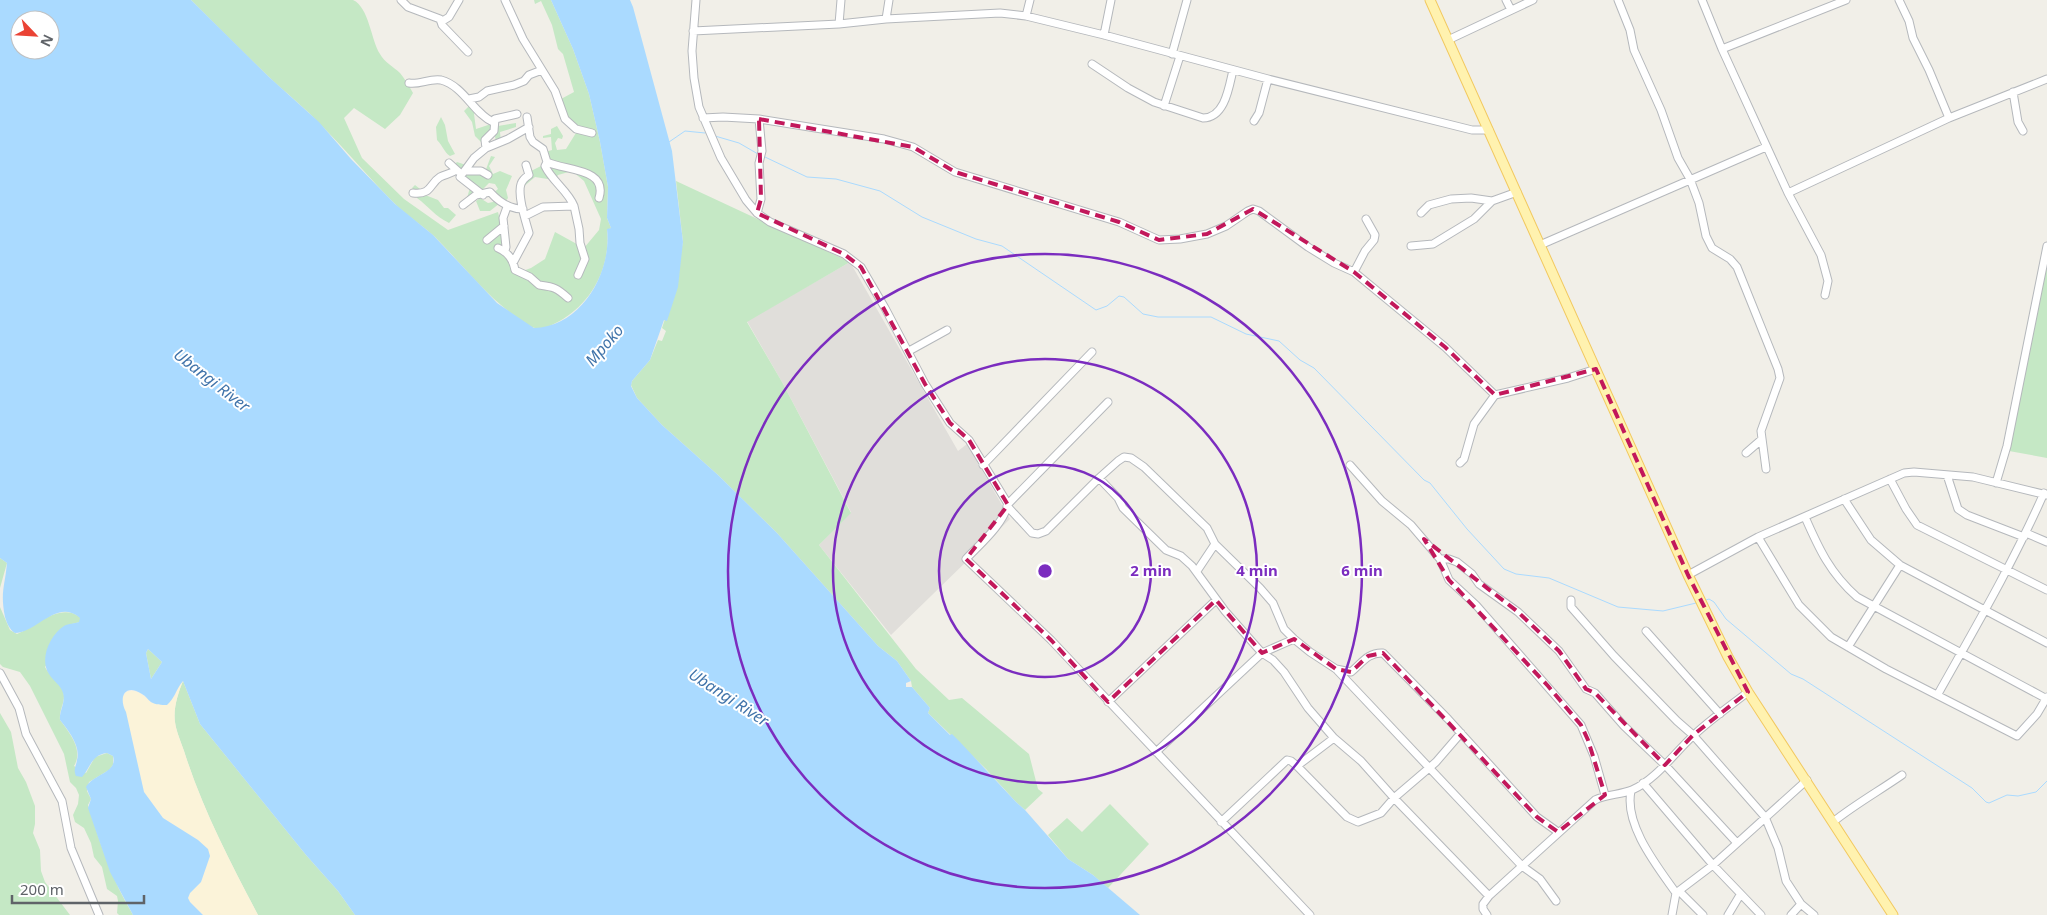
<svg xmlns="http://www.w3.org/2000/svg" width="2047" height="915" viewBox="0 0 2047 915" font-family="'Noto Sans',sans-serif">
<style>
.industrial{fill:#e0deda}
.green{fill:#c5e8c5}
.sand{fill:#fbf3d9}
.water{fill:#aadaff;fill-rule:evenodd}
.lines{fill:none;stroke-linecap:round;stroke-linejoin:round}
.stream{stroke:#aadaff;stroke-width:1}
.minor-casing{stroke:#b5b8bc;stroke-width:9}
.major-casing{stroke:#f2c960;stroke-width:11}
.minor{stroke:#fff;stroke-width:7}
.major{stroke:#fff2af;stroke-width:9}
.marked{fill:none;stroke:#c2185b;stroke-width:4;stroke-dasharray:10 6;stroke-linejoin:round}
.ring{fill:none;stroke:#7b2cbf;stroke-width:2.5}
.labels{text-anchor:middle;stroke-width:4;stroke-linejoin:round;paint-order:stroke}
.water-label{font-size:16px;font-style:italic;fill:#4174aa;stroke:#fff}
.centre{fill:#7b2cbf;stroke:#fff;stroke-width:2.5}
.ring-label{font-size:15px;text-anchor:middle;font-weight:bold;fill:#7b2cbf;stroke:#fff;stroke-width:4;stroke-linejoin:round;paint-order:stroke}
</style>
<rect width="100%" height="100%" fill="#f1efe8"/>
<!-- industrial -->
<path class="industrial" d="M850 262 958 451 967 444 1010 519 891 635 819 545 851 512 782 382 747 321Z"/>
<!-- green -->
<path class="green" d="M191 0H353C369 7 371 40 380 54 384 62 394 67 400 73 405 79 409 86 413 93L400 115 385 129 354 108 344 118 362 158 404 199 448 230 498 212 513 272H520L531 268 545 259 555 232 584 248 599 230 601 219 584 181 572 171 558 175 554 180 535 177 522 188 531 171 545 164V152L552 150 551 137 543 138V136L551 134V129L557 126 563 136 562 139 558 138 555 143 557 150 566 149 579 128 568 118 561 99 574 92 563 54 558 49 552 25 541 1 535 4 534 0H551L573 49 589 94 600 142 608 187 607 218 611 228 607 230C611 265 593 301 563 319 554 324 545 330 535 328 530 327 525 323 522 321 487 298 464 266 435 237 423 226 409 217 397 206 370 179 346 150 319 123 304 107 286 93 269 77 243 52 217 26 191 0Z
M471 104 476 110 474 114 476 129 497 122 498 126 516 123V127L500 132 501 142 496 143 495 136 486 137 483 144 475 136 472 122 464 111Z
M441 117 445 125 448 141 455 154 450 156C444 152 443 146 437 140L436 127Z
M491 156 495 157 489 166 493 174 500 171 512 176 506 190 508 198 502 206 500 203 490 211H480L476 201 480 198 488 203 493 202 495 198 492 194 498 189 495 184 489 183 483 189V193L467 198 471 184 453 166 457 162 472 167 485 178 489 176 485 172Z
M676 181 850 262 747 322 782 382 851 513 819 545 916 669 949 700 962 698 1029 754 1038 789 1043 793 1025 810 1016 802 986 769 928 713 930 708 912 687 911 681 897 661 878 646 777 533 718 475 662 425 637 398 631 385 632 381 650 360 658 340 662 341 666 331 662 328 665 319 667 320 683 242Z
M415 185 420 189V193L438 200 444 208H448L456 215 449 223C435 216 429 207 417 198L418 195 412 188Z
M2047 259V458L2009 451Z
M0 558 7 563 0 588Z
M0 607 10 630 17 634C36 626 61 601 81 618L80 622 72 624 45 667C50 677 64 685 64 696 64 704 59 711 60 720 69 732 84 750 74 766L86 773 95 757 107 753 113 756V765L109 770 89 782 87 791 91 799 88 805C100 843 112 880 133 915H119L117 913 118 901 117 896 107 889 102 867 94 857 91 843 84 828 75 822 73 815 78 804 79 795 76 788 70 782 64 754 30 686 20 672 3 667 0 664Z
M148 649 162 662 151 679 146 653Z
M183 681 200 724 306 855 338 891 355 915H258C230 862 202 808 184 751 181 742 176 731 175 722 173 709 178 693 183 681Z
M0 713 11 732 18 768 26 782 35 806V824L33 833 40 850 41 871 45 882 70 915H0Z
M1110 804 1149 844 1108 888 1093 875 1068 859 1048 835 1067 818 1082 832Z"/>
<!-- sand -->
<path class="sand" d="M183 681C178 693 173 709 175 722 176 731 181 742 184 751 202 808 230 862 258 915H203L190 902 188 898 190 893 201 882 210 856 198 840 163 818 144 792 122 698 126 692C137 688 144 696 152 703L175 696 177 688Z"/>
<!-- water -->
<path class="water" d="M0 0H191L269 77 319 122 351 159 395 204 433 235 497 303 534 328C581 327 612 273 607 229L611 228 607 218 608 187 600 142 589 94 573 49 551 0H630L633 7 672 151 683 242 678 287 667 321 664 320 650 360 632 381 631 386 637 398 662 425 718 475 777 533 878 646 897 661 911 681 906 683V687H912L930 708 928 713 950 735 952 734 960 742 1016 802 1025 810 1068 859 1093 875 1140 915H355L338 891 306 855 200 724 183 681C176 689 175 698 167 705 161 705 156 705 151 702 148 700 146 696 142 694 125 683 118 697 126 712L144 792 163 818 198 840 208 849 210 856 201 882 190 893 188 898 190 902 203 915H133L110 872 88 808 91 799 86 787C93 774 118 773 113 756L107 753C91 755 91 767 82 777L76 776C73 769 76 767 77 760 81 746 68 730 60 720 59 711 66 702 63 693 61 685 53 681 49 674 39 659 50 635 64 626 69 623 74 624 79 622L80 618C57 598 37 633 15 633 9 629 7 623 5 617 0 592 5 586 7 563L0 558ZM20 20H50V50H20ZM148 649 162 662 151 679 146 653Z"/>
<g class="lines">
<!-- stream -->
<path class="stream" d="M715 136 739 143 758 154
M669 142 685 131 705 133
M765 157 807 177 836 179 880 191 922 217 976 239 1002 246 1096 310 1107 306 1119 296 1124 297 1143 314 1158 317H1211L1246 334 1279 341 1300 360 1314 368 1424 480 1430 483 1467 529 1504 569 1516 574 1549 578 1618 607 1663 611 1696 603
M1706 600 1709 599 1714 602 1726 619 1791 674 1803 679 1972 788 1986 802 1989 803 2007 795 2018 796 2036 792 2047 781"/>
<defs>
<path id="minor" d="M401 0 408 7 440 19 442 25 468 52
M505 0 523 39 555 91 565 119 576 129 592 133
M696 0 692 51 694 78 699 107 721 158 746 200 757 213 770 222 844 254 861 267 885 308 925 384 950 423 969 440 1008 504C1003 525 980 544 966 559L1051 640 1310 915
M1506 0 1511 10
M1618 0 1630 30 1634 50 1661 110 1678 158 1690 179 1699 203 1706 236 1712 248 1730 259 1737 267 1778 369 1780 378 1761 431 1766 469
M1702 0 1722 49 1788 193 1821 255 1828 281 1825 295
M1899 0 1909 21 1913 38 1929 70 1949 118
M1026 16 1030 0
M886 19 889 0
M441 22 449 17 459 0
M839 24 841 0
M693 31 839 24 886 19 1000 13 1026 16 1104 35 1268 79 1472 130H1489
M1104 35 1111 0
M1448 40 1533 0
M1722 49 1846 0
M1172 54 1187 0
M1092 64 1128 88 1154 102 1203 118C1225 118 1229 87 1233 70
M409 83C419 85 430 78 441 80 464 86 474 114 493 122
M2013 92 2018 122 2023 131
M469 99 479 97 487 91 514 85 524 81 529 75 542 70
M1164 106 1180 56
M527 117 530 137 533 142 543 149 547 162 545 166C552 181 568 191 574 206
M703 118 723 117 759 119 884 139 913 147 955 172 1119 222 1159 240 1180 239 1207 234 1226 226 1248 211 1253 209 1259 211 1308 247 1334 263 1354 272 1445 347 1495 395 1568 378 1596 369
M1254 121 1259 113 1268 79
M486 148 485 140 494 131 495 119 517 114
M547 162C566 171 608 168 599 198
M449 163 459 172
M465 171H481L488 175
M413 193C432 195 429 184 440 177 446 174 451 174 456 170
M1788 193 1949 118 2047 79
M483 195 460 177 474 158 486 148 508 139 529 127
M463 205 476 195 490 192C499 202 509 209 523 209
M757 213 761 199 759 163 762 151 759 119
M1421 213 1429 205 1451 199 1471 198 1492 201
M525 216 543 207 574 206 579 229 580 243 585 259 578 275
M487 240 504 226
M1540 245 1766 147
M1411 246 1433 244 1474 219 1492 201 1517 192
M498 248C508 252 513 259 515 270L530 277 539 285C553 287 556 287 568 298
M505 251 506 247 503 218 507 207
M514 261 529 233C526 222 517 195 521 184 522 181 526 177 529 175L526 165
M1354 272 1365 251 1374 240 1375 235 1366 219
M909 351 947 330
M1746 453 1761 440
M1460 463 1464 459 1474 424 1495 395
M983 465 1092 352
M1350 465 1382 501 1411 525 1440 559 1449 580 1476 605 1581 725 1594 756 1605 795
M1947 475 1958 509 1967 515 2024 537
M1099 478 1118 498 1123 508 1166 550 1181 556 1192 566 1225 611 1262 653 1273 660 1284 672 1308 708 1334 738 1361 761 1394 798 1489 896
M1890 479 1906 509 1917 525 2047 590
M1996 483 2007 446 2047 246
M1844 499 1871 540 1900 565 2047 643
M1008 504 1108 402
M1007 506 1032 533 1038 534 1046 531 1099 478 1118 461 1124 457 1131 458 1144 467 1207 528 1215 544 1260 588 1273 603 1284 629 1294 639 1310 652 1336 669 1522 866 1540 879 1556 901
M1805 517C1819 549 1830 573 1857 597L2047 699
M2026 533 2047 542
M1758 537 1799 605 1831 637 1886 669 2017 736 2037 714 2047 697
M1440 559H1449L1457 562 1472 574 1479 584 1518 612 1559 651 1586 689 1595 693 1624 726 1665 765 1737 843
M1197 571 1215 544
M1688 575 1758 537 1904 473 1914 472 1973 477 2047 495
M1571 600V607L1614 656 1677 721 1693 735 1765 817 1778 848 1786 881 1801 904 1814 915
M1646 631 1720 714
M1848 647 1900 565
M1336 669 1351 672C1361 664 1368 652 1383 653L1448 719 1537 817 1558 832
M0 673 19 708 26 734 62 801 71 848 99 915
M1938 694C1975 628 2013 563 2044 493
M1108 702 1216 600
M1156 752 1262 653 1294 639
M1297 766 1334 738
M1643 783 1713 865 1761 915
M1631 791C1624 825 1657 866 1676 893L1672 915
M1221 822 1287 760 1291 761 1297 766 1347 817 1358 822 1381 813 1394 798 1436 762 1461 733
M1833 822C1854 805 1879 791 1902 775
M1679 891 1703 915
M1676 893 1713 865 1807 780
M1487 915 1483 909V904L1489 896 1595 800C1607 794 1620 795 1632 790 1656 780 1675 752 1694 735 1711 719 1730 706 1748 692
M1728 915 1740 895
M1791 915 1801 904"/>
<path id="major" d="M1430 0 1688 575 1728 657 1748 692 1893 915"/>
</defs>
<!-- minor casing -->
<use href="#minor" class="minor-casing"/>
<!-- major casing -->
<use href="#major" class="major-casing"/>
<!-- minor -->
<use href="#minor" class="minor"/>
<!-- major -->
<use href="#major" class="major"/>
</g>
<!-- marked area -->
<path class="marked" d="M759 119 913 147 955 172 1119 222 1159 240 1207 234 1253 209 1354 272 1445 347 1495 395 1596 369 1688 575 1748 692 1693 735 1665 765 1595 693 1586 689 1559 651 1518 612 1424 539 1449 580 1548 686 1581 725 1588 740 1605 795 1558 832 1537 817 1383 653 1368 656 1351 672 1336 669 1294 639 1262 653 1216 600 1108 702 1051 640 966 559 1008 505 969 440 950 423 925 384 861 267 844 254 757 213 761 199Z"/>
<!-- distance rings -->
<g class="ring">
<circle cx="1045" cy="571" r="106"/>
<circle cx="1045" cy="571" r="212"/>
<circle cx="1045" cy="571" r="317"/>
</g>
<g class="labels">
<!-- water labels -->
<g class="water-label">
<text transform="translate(604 345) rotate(-49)" y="6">Mpoko</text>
<text transform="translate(212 380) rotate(38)" y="6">Ubangi River</text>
<text transform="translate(729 697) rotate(33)" y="6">Ubangi River</text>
</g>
</g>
<circle cx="1045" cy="571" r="8" class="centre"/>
<g class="ring-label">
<text x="1151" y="576">2 min</text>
<text x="1257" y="576">4 min</text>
<text x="1362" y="576">6 min</text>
</g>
<!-- north arrow -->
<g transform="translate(35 35) rotate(115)"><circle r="24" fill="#ffffff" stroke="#bfc1c3"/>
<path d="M0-4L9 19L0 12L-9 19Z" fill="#ea4335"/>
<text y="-8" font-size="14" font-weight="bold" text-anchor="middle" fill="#5f6368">N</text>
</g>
<!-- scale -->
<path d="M12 895v8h132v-8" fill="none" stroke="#5f6368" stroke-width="2.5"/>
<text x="20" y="895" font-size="15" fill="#5f6368" stroke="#ffffff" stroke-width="4" paint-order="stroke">200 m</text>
</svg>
